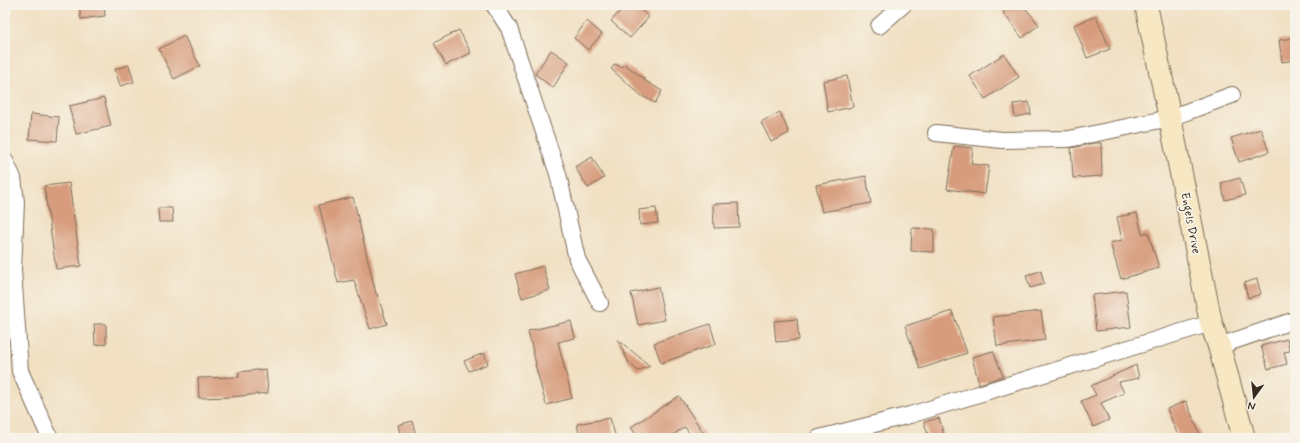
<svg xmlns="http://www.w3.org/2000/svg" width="1300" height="443" viewBox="0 0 1300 443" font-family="Mynerve,sans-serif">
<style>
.building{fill:#d79c7d}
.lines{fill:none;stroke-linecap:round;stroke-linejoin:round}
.street-casing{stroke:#7b6a57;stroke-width:18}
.secondary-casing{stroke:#7b6a57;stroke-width:24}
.street{stroke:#fff;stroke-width:16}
.secondary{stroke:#f7e8c3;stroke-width:22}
.labels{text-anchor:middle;stroke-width:3.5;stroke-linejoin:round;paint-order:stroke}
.street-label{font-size:12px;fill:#3b2a1e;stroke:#f7f3e8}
</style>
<rect width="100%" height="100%" fill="#f7f3e8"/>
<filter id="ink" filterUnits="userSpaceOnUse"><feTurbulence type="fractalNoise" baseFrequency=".025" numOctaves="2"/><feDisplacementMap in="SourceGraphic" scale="8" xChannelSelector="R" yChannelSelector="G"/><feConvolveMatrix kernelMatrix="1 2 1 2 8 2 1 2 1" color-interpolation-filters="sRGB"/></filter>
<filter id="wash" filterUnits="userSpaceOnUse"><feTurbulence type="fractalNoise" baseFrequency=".012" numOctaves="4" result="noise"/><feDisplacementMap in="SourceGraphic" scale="16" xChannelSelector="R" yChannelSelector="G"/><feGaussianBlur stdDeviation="0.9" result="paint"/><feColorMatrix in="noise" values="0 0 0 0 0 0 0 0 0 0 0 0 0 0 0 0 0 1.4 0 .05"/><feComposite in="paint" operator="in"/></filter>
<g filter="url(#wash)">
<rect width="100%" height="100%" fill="#f1e0c2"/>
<g id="blocks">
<!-- building -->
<path class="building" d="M79 5H104L105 16 81 19Z
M626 5H635L649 17 630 38 611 21Z
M1012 5H1023L1039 25 1022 38 1003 12Z
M1096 16 1110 49 1087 58 1074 25Z
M587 21 602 34 588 50 574 38Z
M459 30 471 53 446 65 434 43Z
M184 36 200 66 174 79 159 49Z
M1295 38V60L1282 62 1279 40Z
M551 50 569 62 553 88 535 74Z
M1004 54 1019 77 985 99 970 76Z
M615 64 621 67 624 64 645 79 644 80 662 91 655 103 642 96 611 69Z
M129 65 134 82 120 86 115 69Z
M847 76 853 107 828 112 823 81Z
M104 98 111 126 76 134 69 106Z
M1029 102 1031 114 1015 117 1013 104Z
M780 112 789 133 771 142 761 122Z
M31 114 59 117 57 141 29 139Z
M1261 129 1269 152 1239 162 1231 138Z
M1094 143H1101L1102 176 1073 178 1071 148Z
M954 146 973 148 971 164 989 166 985 194 947 189Z
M592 157 604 178 588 188 575 167Z
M866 176 871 203 822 212 816 185Z
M1240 178 1245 195 1225 200 1221 183Z
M69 183 81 266 56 269 44 186Z
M353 197 376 294H377L387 324 370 329 354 280 338 283 319 205Z
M738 203 739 227 714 228 713 204Z
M158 208H172L173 222H159Z
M656 208 658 223 640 225 639 210Z
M1137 213 1142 234 1148 232 1159 268 1121 279 1110 243 1122 240 1117 217Z
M912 228 934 229V252L911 251Z
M543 266 550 290 522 298 515 274Z
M1041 271 1044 284 1030 288 1026 275Z
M1257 279 1261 294 1248 298 1244 283Z
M658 287 665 320 638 325 631 293Z
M1126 291 1131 327 1096 331 1092 295Z
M952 311 967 353 920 369 905 326Z
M1041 311 1045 340 997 346 993 317Z
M797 319 799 340 776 342 774 321Z
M571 321 575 338 558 342 572 398 546 405 535 364H536L528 331Z
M94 324H106V344L95 345Z
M710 324 716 344 661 363 654 343Z
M617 339 650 366 638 371 629 363Z
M1287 339 1290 351 1284 352 1287 364 1268 369 1261 346Z
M993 351 1003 376 979 384 972 357Z
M484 353 488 364 469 371 464 361Z
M1136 365 1139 378 1119 382 1124 393 1101 403 1109 420 1093 427 1081 401 1096 395 1091 386Z
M266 369 268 393 231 397 199 398 198 378 239 377V372Z
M679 396 707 438H692L685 427 668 438H638L631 427Z
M1186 401 1200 435 1192 438H1179L1167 409Z
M610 418 616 438H580L577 424Z
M939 418 945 438H929L924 422Z
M412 421 416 435 401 438 398 425Z"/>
</g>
</g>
<g filter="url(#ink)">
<use href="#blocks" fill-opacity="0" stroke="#7b6a57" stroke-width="1"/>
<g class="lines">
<defs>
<path id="street" d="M494 5 509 28 558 174 577 259 600 303
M879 26 903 5
M936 133 1002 140 1069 139 1170 118 1232 95
M5 161 13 178 16 202 13 270 20 371 50 438
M1219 346 1295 320
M819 438 910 415 1211 323"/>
<path id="secondary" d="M1146 5 1170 118 1211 323 1219 346 1244 438"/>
</defs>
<!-- street casing -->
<use href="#street" class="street-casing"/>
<!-- secondary casing -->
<use href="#secondary" class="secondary-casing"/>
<!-- street -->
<use href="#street" class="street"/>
<!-- secondary -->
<use href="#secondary" class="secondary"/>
</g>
</g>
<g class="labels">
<!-- street labels -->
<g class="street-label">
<text transform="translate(1191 223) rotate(79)" y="4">Engels Drive</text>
</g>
</g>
<!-- margin -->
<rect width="1300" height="443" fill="none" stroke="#f7f3e8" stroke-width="20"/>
<!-- north arrow -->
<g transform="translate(1254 397) rotate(195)" stroke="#f7f3e8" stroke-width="3" paint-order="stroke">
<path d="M0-3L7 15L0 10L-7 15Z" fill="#3b2a1e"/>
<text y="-6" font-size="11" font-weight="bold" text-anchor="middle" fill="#3b2a1e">N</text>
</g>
</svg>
